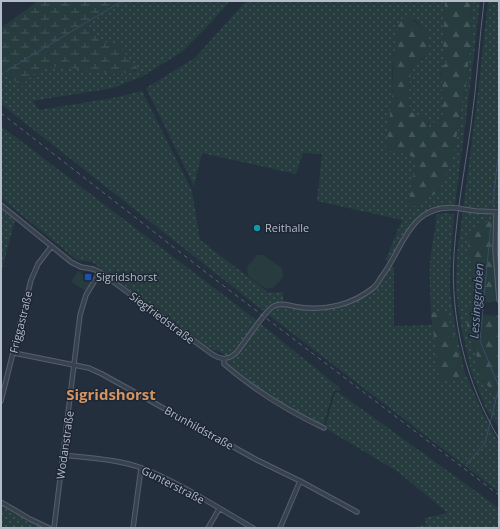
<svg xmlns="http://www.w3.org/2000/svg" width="500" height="529" viewBox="0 0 500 529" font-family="'Open Sans',sans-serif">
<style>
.grass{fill:url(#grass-dots)}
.forest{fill:url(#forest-firs)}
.wetland{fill:url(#wetland-marsh)}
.park{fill:#263c3f}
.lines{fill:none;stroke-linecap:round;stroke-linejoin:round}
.stream{stroke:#394c67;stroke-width:1}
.minor-casing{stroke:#565f6c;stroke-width:5.5}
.minor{stroke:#38414e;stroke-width:3.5}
.tram{stroke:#5a6575;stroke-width:1}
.rail{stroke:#5a6575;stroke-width:1;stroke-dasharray:4 4;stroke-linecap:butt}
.minor-bridge-casing{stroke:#565f6c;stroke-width:5.5;stroke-linecap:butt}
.minor-bridge{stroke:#38414e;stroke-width:3.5}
.culture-dot{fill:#0f9aa8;stroke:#1d2633;stroke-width:1.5}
.transit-dot{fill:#1a4fb4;stroke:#1d2633;stroke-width:1.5}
.labels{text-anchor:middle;stroke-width:3;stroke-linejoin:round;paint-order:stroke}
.poi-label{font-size:11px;fill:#b4bcc9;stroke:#1d2633;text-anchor:start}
.street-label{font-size:11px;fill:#b4bcc9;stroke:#1d2633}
.water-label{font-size:12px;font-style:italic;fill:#7c92b1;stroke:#1d2633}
.district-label{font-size:15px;font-weight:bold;fill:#d59563;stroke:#1d2633}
</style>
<defs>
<pattern id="grass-dots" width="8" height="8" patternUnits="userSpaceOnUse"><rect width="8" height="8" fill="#263c3f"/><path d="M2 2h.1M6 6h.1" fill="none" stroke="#435659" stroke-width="1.8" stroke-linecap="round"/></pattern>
<pattern id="forest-firs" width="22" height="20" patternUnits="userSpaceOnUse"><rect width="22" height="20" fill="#263c3f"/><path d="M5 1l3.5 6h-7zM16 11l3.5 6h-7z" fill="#435659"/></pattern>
<pattern id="wetland-marsh" width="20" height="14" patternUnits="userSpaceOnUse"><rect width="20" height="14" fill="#263c3f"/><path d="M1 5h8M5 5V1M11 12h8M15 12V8" fill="none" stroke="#435659"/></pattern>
</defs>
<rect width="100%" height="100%" fill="#242f3e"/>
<!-- grass -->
<path class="grass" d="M117 1H230L206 28 183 51 143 76 113 88 32 101 39 110 113 98 142 91 192 191 200 240 269 293 283 292V304L299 307 339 306 374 287 390 266 394 267V326L432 325C431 305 429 284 430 264 431 247 436 231 436 215L444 213 454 214 450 270V291L455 327 465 373 482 411 499 443V492L266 313 1 104V67L21 87C26 82 31 75 37 72 60 57 113 83 138 70L118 45 103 42 88 25Z
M246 1H445L443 50 447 62 443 64 440 74 442 79 443 114 440 120 434 122 430 130 428 129 429 123 410 112C409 102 408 70 414 63 417 58 424 61 427 56 429 52 424 33 422 29 420 25 416 22 414 19L394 53 392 71 393 87 386 149C396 154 410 151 416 161L410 200 412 207 438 192 448 170 454 151 459 122 461 104 465 93 470 48 472 1H480L474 55 455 205C430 205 412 218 400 241 396 248 393 257 388 263L386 259 402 220 317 201 322 154 303 153 296 174 202 153 194 186 146 88 195 58Z
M488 1H499V201L498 208 495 210V218L488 222 478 225 477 287 480 300 479 305 469 308V334L476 355 478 370 482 379 498 398 497 401 499 403V428L486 409 471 371 461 326 456 290 457 255 476 110Z
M1 126 251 316 340 388V391L335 390 333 392 324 424 321 425 316 423 267 395 228 365 224 354 208 347 92 262 77 260 1 198Z
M1 209 15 220 1 273Z
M338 392 499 508V528H409L426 525 425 518 444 514 447 512 397 471 325 428 335 393Z
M1 504 12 511 45 528H1Z"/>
<!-- forest -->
<path class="forest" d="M445 1H472L470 48 465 93 461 104 459 122 454 151 448 170 438 192 412 207 407 213 416 161C410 151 398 154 389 152L386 150 393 87V62L399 21 404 17H410L422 29 427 31 428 51 427 56 413 63C409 74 408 99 410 112L428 118V129L430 130 434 122 440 120 443 114 442 79 440 68 447 62 443 50Z
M495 218 498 301 481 303 480 314 494 316 499 315V395L498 398C493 391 486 385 482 378 477 370 478 362 476 354 472 339 462 323 469 308L479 305 480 300 468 253 469 232C476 224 486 223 495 218Z
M439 311H447L465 380 445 381 439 378 431 313Z"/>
<!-- wetland -->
<path class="wetland" d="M38 1H117L88 25 103 42 118 45 138 69C114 84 60 57 37 72 31 75 26 82 21 87L1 67V28Z"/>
<!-- park -->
<path class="park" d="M257 255H263L282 268 283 277C269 297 265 287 248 276L247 267Z
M78 271 92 281 86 291 71 282Z"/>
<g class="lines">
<!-- stream -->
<path class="stream" d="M6 71 122 1
M1 75 3 73
M493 204 499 147
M467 464 485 443 499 387 480 341 491 223"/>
<defs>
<path id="minor" d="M1 205 71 262 81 267 93 269 100 272 212 354C221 360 228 360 236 353 244 344 266 309 274 306 282 302 291 306 298 307 325 311 352 305 373 288 377 285 379 280 382 276 404 247 410 203 457 208
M462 209 476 211 499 212
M496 213 495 250 499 300
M14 353 89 368 102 374 257 460 300 481 357 512
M224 359V364C254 390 288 411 324 428
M1 401 31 280 38 264 51 247
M63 455C89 458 117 459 142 468 179 482 218 508 253 528
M1 502 30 519 49 528
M54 528 80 315 86 295 100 272
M133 528 141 468
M208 528 219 509
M280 528 300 481"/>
</defs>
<!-- minor casing -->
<use href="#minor" class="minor-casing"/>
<!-- minor -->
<use href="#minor" class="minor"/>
<!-- tram -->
<path class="tram" d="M484 1C479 42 477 83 471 125 465 167 457 210 454 254 450 319 466 383 499 439"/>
<!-- rail -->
<path class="rail" d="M1 113 208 274 499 495"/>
<defs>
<path id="minor-bridge" d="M457 208 462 209"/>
</defs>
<!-- minor-bridge casing -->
<use href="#minor-bridge" class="minor-bridge-casing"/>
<!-- minor-bridge -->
<use href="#minor-bridge" class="minor-bridge"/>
</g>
<!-- markers -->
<circle class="culture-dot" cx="257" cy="228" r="4"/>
<rect class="transit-dot" x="84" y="273" width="8" height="8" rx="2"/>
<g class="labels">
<!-- poi labels -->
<g class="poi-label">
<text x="265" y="232">Reithalle</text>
<text x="96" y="281">Sigridshorst</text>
</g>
<!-- street labels -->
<g class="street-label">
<text transform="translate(162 318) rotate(37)" y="4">Siegfriedstraße</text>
<text transform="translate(21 322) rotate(-76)" y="4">Friggastraße</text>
<text transform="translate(199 428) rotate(29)" y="4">Brunhildstraße</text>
<text transform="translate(65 445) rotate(-82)" y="4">Wodanstraße</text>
<text transform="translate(173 485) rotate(27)" y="4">Gunterstraße</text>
</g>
<!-- water labels -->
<g class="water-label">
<text transform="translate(477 301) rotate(-86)" y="4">Lessinggraben</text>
</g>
<!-- district labels -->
<g class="district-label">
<text x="111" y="400">Sigridshorst</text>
</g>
</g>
<!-- border -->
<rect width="500" height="529" fill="none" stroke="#b4bcc9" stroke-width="4"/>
</svg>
